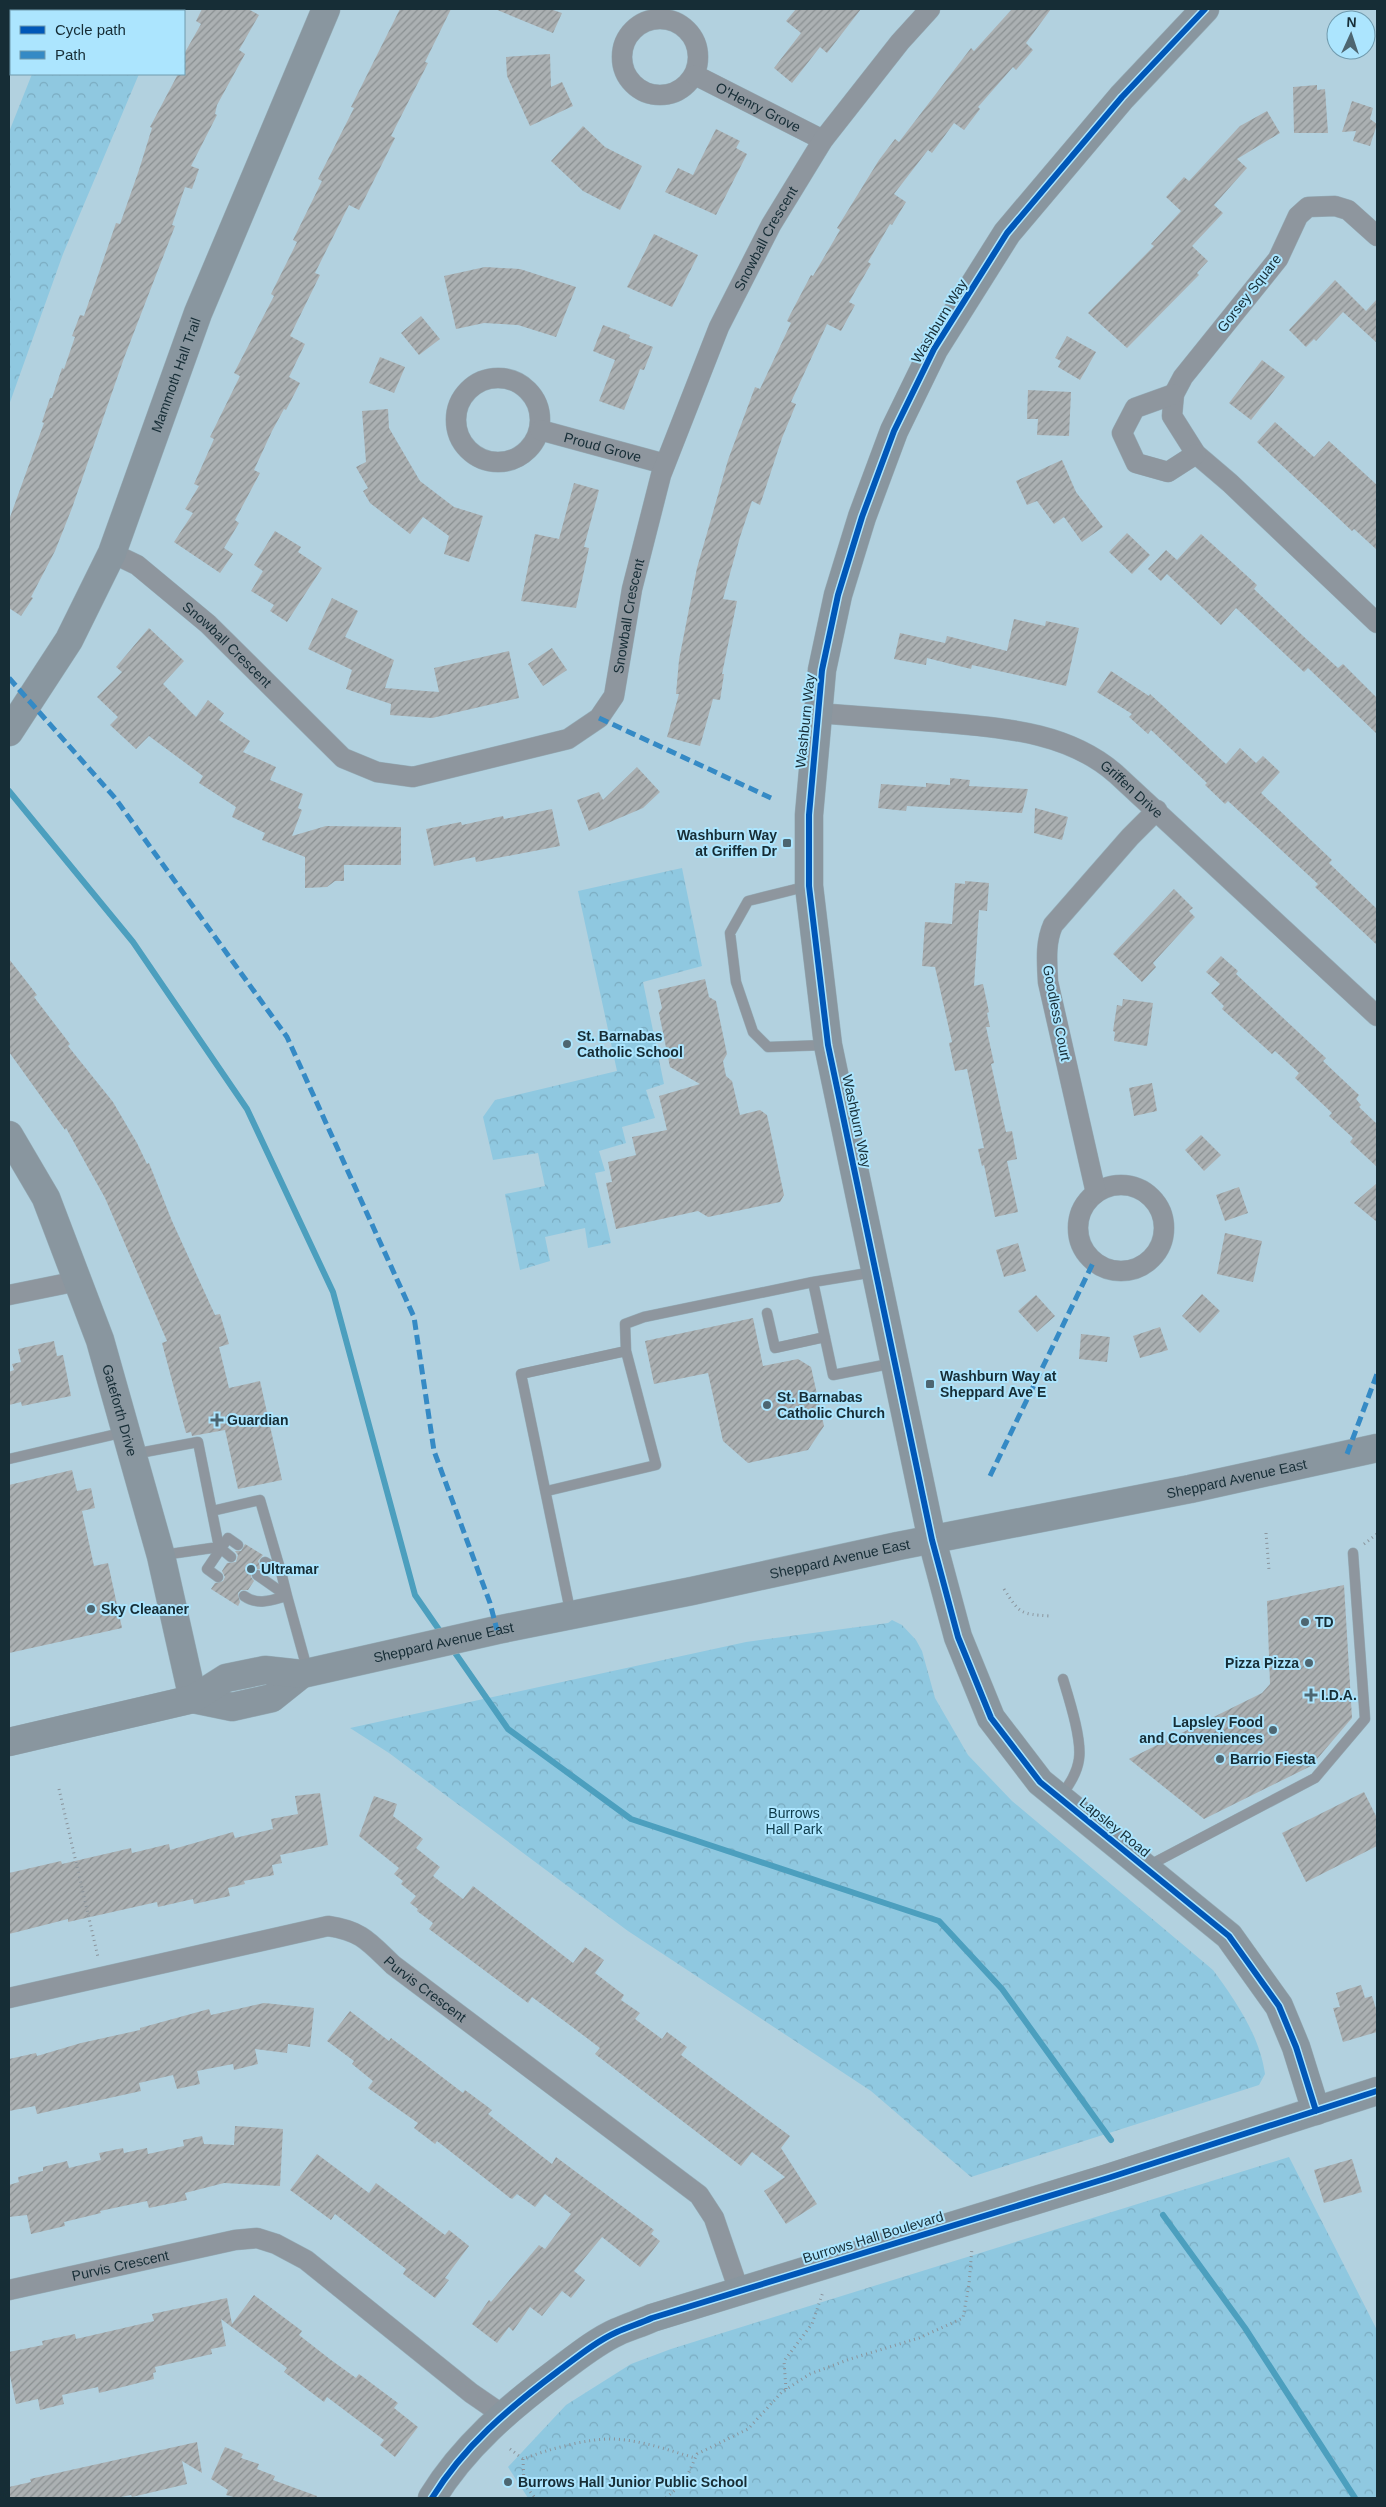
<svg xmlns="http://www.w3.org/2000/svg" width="1386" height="2507" viewBox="0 0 1386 2507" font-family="Arial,sans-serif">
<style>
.park{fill:url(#park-crowns)}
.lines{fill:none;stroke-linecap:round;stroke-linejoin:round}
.stream{stroke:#4c9fbe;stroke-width:6}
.building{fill:url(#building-hatch)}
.lane-casing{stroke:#96afba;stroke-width:11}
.street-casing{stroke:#96afba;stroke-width:21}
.secondary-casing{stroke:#96afba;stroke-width:29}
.path{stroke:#8a949c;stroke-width:3;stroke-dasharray:1 4;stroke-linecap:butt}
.lane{stroke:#8e969e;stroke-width:10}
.street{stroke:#8e969e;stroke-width:20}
.secondary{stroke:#89969f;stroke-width:28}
.quiet{stroke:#358ac5;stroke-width:5;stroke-dasharray:10 5;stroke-linecap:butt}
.cycleway-casing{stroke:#ace5fe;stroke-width:9}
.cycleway{stroke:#0057b8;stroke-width:6}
.poi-dot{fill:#4d6671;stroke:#ace5fe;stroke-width:2}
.labels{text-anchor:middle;stroke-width:4;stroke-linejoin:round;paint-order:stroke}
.street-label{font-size:14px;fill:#162d36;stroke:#ace5fe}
.poi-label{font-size:14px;font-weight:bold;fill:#162d36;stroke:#ace5fe;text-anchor:start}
.park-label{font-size:14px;fill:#0b3848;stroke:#ace5fe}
</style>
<defs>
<pattern id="park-crowns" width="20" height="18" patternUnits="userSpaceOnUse" patternTransform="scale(1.25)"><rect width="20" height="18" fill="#8fc8e0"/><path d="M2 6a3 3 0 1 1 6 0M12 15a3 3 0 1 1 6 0" fill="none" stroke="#7bacc1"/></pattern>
<pattern id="building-hatch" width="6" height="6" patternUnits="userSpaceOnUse" patternTransform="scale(1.25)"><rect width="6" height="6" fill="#abb0b2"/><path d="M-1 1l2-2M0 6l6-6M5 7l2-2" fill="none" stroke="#8a9092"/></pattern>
</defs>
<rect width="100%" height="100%" fill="#b2d1df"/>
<!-- park -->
<path class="park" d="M59 9H166L165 11H58Z
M32 74H139L63 254 9 405V132Z
M682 868 702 966 643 982 664 1084 646 1090 655 1118 622 1127 626 1143 599 1151 605 1171 595 1173 611 1243 588 1248 585 1228 545 1237 550 1261 520 1270 505 1194 545 1186 538 1153 493 1160 483 1117 495 1100 617 1071 578 891Z
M892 1620 902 1625 916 1640 922 1651 935 1698 968 1755 1012 1801 1213 1970C1235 2000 1260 2036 1265 2074L1259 2085 971 2177 871 2091 628 1931 389 1753 350 1728 746 1642 888 1623Z
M1289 2157 1377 2330V2498H528L508 2467 566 2405 631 2364 671 2349Z"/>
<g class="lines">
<!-- stream -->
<path class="stream" d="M9 791 133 942 247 1109 333 1292 415 1595 442 1634
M451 1647 508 1729 631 1819 939 1921 1002 1989 1111 2140
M1163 2215 1245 2328 1355 2498"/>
</g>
<!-- building -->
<path class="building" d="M202 9H248L259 15 239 50 245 54 217 105 215 114 217 115 191 166 199 169 192 189 185 187 172 225 175 226 124 358 72 508 55 551 31 597 33 598 21 616 9 608V520L44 423 42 422 50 398H52L62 368 64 369 75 337 72 336 80 315 84 316 116 223 120 224 139 170 152 128 150 127 178 74H184V54L201 24 196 21Z
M400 9H451L425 62 428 63 391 136 395 138 359 210 349 205 315 273 320 275 290 336 305 344 289 377 300 383 286 410 284 409 272 431 254 470 260 473 235 520 239 523 224 548 233 554 220 573 174 542 193 513 185 509 199 486 194 484 214 439 210 437 240 376 234 373 274 296 271 294 297 242 293 240 322 181 318 179 354 108 351 107Z
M495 9H550L562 13 553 33Z
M796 9H861L827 53 820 47 792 83 774 68 801 33 786 21Z
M1012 9H1051L1026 43 1033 50 1016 70 1013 67 978 107 980 109 964 130 954 123 932 153 928 150 894 194 906 202 892 225 890 224 868 262 871 264 849 302 855 305 841 331 827 324 791 402 796 404 782 438 760 505 752 501 740 537 723 599 737 601 722 674H724L720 700 713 699 700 746 667 737 679 694H676L679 660 697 568 728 460 755 387 760 389 791 323 787 321 791 313 811 275 813 276 840 230 837 228 879 160 895 139 899 142 971 48 974 51Z
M550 54 551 87 562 82 573 106 530 126 507 76 506 57Z
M1317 85V90L1325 89 1328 133H1294L1293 87Z
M1352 101 1373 108 1370 119 1377 124 1370 146 1353 141 1356 131 1342 132Z
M1267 111 1280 133 1237 159 1247 168 1214 205 1223 213 1192 246 1208 261 1197 273 1199 275 1127 348 1088 313 1154 246 1151 244 1181 211 1166 197 1184 177 1189 181 1240 126Z
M583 126 605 147 642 166 620 210 583 191 551 161Z
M716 129 740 141 736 148 747 154 716 215 665 192 678 168 693 175Z
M654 234 698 255 672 307 627 287Z
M485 267 520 269 576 287 556 337 518 325 484 323 456 329 444 276Z
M1335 280 1366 311 1377 299V343L1343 312 1316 341 1314 339 1306 347 1289 330Z
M421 316 440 339 419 355 401 333Z
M603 325 630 335 629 338 653 347 644 370 640 369 624 410 599 401 615 360 593 351Z
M1067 336 1096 352 1080 380 1058 367 1061 361 1055 358Z
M380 357 405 367 394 393 369 383Z
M1262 360 1285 377 1251 420 1229 403Z
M1028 390 1071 392 1069 436 1037 435 1038 419H1027Z
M388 409 389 428 420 481 454 507 483 516 469 562 444 554 449 536 423 517 410 534 370 503 363 491 368 488 356 467 366 462 362 411Z
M1275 422 1314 457 1329 441 1377 485V550L1354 529 1352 531 1257 442Z
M1062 460 1076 492 1103 527 1082 542 1064 517 1054 524 1037 501 1027 505 1016 481Z
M574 483 599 490 584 547 589 548 576 608 521 601 535 534 559 539Z
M275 531 301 547 298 552 322 568 287 622 270 611 274 605 251 591 263 571 254 565Z
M1127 533 1150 555 1132 574 1109 552Z
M1201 534 1257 585 1254 589 1302 635 1338 668 1343 664 1377 698V734L1308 668 1304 672 1236 608 1221 625 1167 574 1161 581 1148 569 1166 550 1177 560Z
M332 598 358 611 345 637 394 660 385 688 439 692 434 668 509 651 519 698 432 718 390 715 391 704 346 689 352 670 308 649Z
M1014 619 1045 626 1046 621 1079 628 1066 686 972 665 971 669 927 658 926 665 894 659 900 633 945 643 947 636 1007 651Z
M149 628 184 661 163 684 196 717 208 700 224 713 219 720 250 741 243 752 276 767 270 780 303 794 298 808 302 810 292 836 326 826 401 827V865H344V881H335L327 887 305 888V857L262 840 265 833 232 817 236 807 199 783 203 776 149 736 136 749 110 725 118 717 97 697 122 672 116 667Z
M552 648 567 670 543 686 528 664Z
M1111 671 1149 696 1150 694 1226 764 1240 748 1256 763 1263 756 1280 772 1261 793 1332 860 1329 863 1377 909V945L1315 887 1318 884 1228 801 1225 804 1205 785 1207 783 1151 730 1148 734 1129 717 1132 714 1097 692Z
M637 767 660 792 643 808 589 831 577 800 599 792 603 800Z
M950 778 970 780 969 786 1028 789 1022 813 907 806 906 811 878 808 881 784 926 787V783L950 785Z
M1035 808 1068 817 1062 840 1034 833Z
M552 809 560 846 476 862 475 857 434 866 426 829 461 822 462 825 503 816 504 819Z
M965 881 989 883 987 911 979 910 974 986 983 984 989 1012 987 1013 990 1027H986L994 1063 991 1064 1006 1132 1012 1131 1017 1159 1007 1161 1018 1212 995 1217 984 1165 982 1166 978 1149 984 1148 967 1069 955 1071 949 1043 952 1042 935 967 922 966 925 922 952 924 955 883 965 884Z
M1174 889 1193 908 1189 911 1195 917 1153 963 1156 967 1142 982 1113 954Z
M1221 956 1238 971 1236 974 1326 1058 1323 1061 1359 1095 1356 1099 1361 1105 1359 1107 1377 1124V1167L1350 1142 1353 1138 1329 1116 1332 1113 1295 1078 1299 1073 1275 1051 1272 1054 1222 1009 1224 1006 1211 993 1220 984 1206 972Z
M9 959 37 995 34 997 70 1044 68 1046 113 1102 137 1143 147 1164 149 1163 172 1221 215 1315 220 1314 229 1344 219 1347 229 1388 260 1381 282 1480 238 1489 225 1430 192 1436 191 1432 186 1433 162 1343 167 1341 105 1198 66 1128 65 1130 9 1052Z
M705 979 709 997 716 1001 727 1054 723 1061 726 1076 732 1081 740 1115 760 1110 767 1115 784 1195 780 1202 708 1217 698 1211 616 1229 606 1183 612 1182 608 1162 636 1155 632 1137 667 1130 659 1096 700 1084 670 1067 659 1013 662 1008 658 990Z
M1123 999 1153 1003 1147 1046 1114 1041 1115 1032 1113 1031 1117 1005 1122 1006Z
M1152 1083 1157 1111 1134 1116 1129 1088Z
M1201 1135 1221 1155 1204 1171 1185 1150Z
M1377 1183V1222L1354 1203Z
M1239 1187 1248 1213 1225 1221 1216 1195Z
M1225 1233 1262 1241 1253 1282 1217 1274Z
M1018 1243 1026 1271 1004 1277 996 1250Z
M1202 1294 1220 1311 1200 1333 1182 1316Z
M1036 1295 1055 1316 1037 1332 1018 1311Z
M753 1318 763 1366 798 1359 811 1367 824 1426 808 1450 748 1463 723 1441 708 1373 654 1384 645 1341Z
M1160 1327 1168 1350 1140 1358 1133 1336Z
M1081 1334 1110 1337 1107 1362 1079 1359Z
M54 1341 57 1356 63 1355 71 1396 22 1406 21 1402 9 1405V1372L14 1370 12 1364 21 1362 18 1349Z
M72 1470 77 1491 91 1488 95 1508 82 1511 94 1566 108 1563 122 1628 9 1653V1485Z
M245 1544 263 1555 258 1561 261 1569H255L251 1571V1577L254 1581 248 1590H241L238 1593 240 1602 238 1606 211 1589 215 1583 223 1581 225 1577 222 1571 227 1563 236 1562 238 1555 235 1551H241Z
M1344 1585 1352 1718 1311 1766 1204 1819 1129 1759 1262 1693 1270 1684 1267 1601Z
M1364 1792 1377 1818V1846L1306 1882 1282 1833Z
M320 1793 328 1845 280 1855 282 1863 272 1865 274 1875 244 1881 245 1884 228 1888 230 1896 194 1904 193 1899 158 1907 157 1902 68 1922V1919L9 1934V1873L61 1861 62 1864 131 1848 132 1853 169 1844 170 1850 233 1832 235 1838 273 1829 271 1819 298 1814 295 1796Z
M374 1796 397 1804 393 1816 423 1839 416 1848 440 1867 433 1876 463 1899 473 1886 573 1963 585 1947 604 1960 595 1973 624 1995 621 2000 640 2013 635 2019 662 2039 667 2032 687 2047 681 2055 790 2136 781 2148 817 2204 786 2224 764 2191 785 2177 752 2152 741 2166 595 2054 600 2048 571 2026 532 1997 528 2003 429 1929 433 1923 417 1911 418 1909 410 1903 416 1896 401 1884 403 1881 394 1874 399 1868 359 1836Z
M1361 1985 1365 1998 1372 1996 1377 2012V2032L1343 2042 1333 2008 1340 2007 1336 1993Z
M264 2003 314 2008 310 2047 288 2044 287 2053 255 2049 258 2064 234 2070 233 2064 197 2071 200 2084 177 2089 173 2075 139 2083 141 2091 37 2114 35 2106 9 2111V2059L36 2053 37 2056 81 2043 140 2030V2028L209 2009 211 2015Z
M350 2011 389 2041 391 2038 463 2093 465 2090 492 2110 488 2114 552 2164 556 2157 654 2230 651 2234 660 2241 640 2267 602 2237 574 2271 585 2280 571 2298 562 2291 542 2316 530 2307 513 2331 509 2327 497 2343 472 2324 489 2300 491 2302 539 2245 545 2249 571 2214 545 2194 535 2207 517 2194 512 2199 510 2198 437 2141 435 2144 414 2128 418 2123 368 2088 373 2081 352 2064 354 2061 327 2041Z
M235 2126 283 2129 280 2186 224 2183 185 2193 187 2200 149 2208 147 2201 100 2211 101 2213 64 2222 65 2226 31 2234 27 2215 9 2217V2185L19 2182 18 2177 43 2171V2167L67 2161 69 2168 101 2160 99 2153 123 2148 124 2153 147 2148 148 2154 184 2146 183 2140 202 2136 204 2144 234 2145Z
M317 2154 369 2193 376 2183 445 2235 449 2230 469 2246 445 2278 449 2280 435 2298 403 2274 406 2269 335 2214 331 2220 290 2190Z
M1352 2159 1362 2192 1324 2203 1314 2170Z
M254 2295 302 2331 299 2335 331 2360 356 2378 359 2374 398 2403 394 2408 418 2427 395 2457 380 2445 384 2440 327 2397 324 2402 284 2372 287 2368 221 2319 226 2346 211 2349 212 2354 155 2367 156 2372 153 2373 154 2379 99 2393 98 2387 62 2395 64 2404 40 2410 38 2399 16 2404 9 2371V2352L43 2345 42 2341 75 2334 76 2339 154 2321 152 2314 227 2298 232 2324Z
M197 2442 202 2473 182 2461 187 2484 132 2497 131 2495 116 2498H9V2487L31 2482 30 2479Z
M225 2447 243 2454 241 2458 259 2464 257 2469 275 2476 273 2480 317 2496 316 2498H237L226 2495 228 2490 211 2479Z"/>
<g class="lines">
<defs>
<path id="lane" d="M808 886 748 901 730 933 736 982 753 1032 768 1047 826 1045
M813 1282 833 1375 894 1363
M767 1313 775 1348 825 1337
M134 1454 198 1442 219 1547 163 1555
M9 1459 125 1432
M547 1491 656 1465 626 1351 625 1324 644 1317 813 1282 874 1272
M212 1511 260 1500 281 1572
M219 1547 231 1557
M265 1562 281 1572 287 1596
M257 1575 287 1596
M218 1577 207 1569 228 1538 238 1545
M244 1596C258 1606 272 1600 287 1596L308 1672
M571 1615 521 1374 626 1351
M1060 1798C1068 1786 1077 1774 1079 1759 1082 1739 1069 1699 1063 1679
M1146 1867 1315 1778 1365 1719 1353 1553"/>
<g id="street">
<circle cx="660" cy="57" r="38"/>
<path id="s1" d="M695 75 823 140"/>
<path d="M1377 236 1348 210 1335 206 1308 207 1298 216 1278 259 1183 377 1174 394 1172 416 1196 454 1230 483 1377 623"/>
<circle cx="498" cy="420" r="42"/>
<path d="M1174 394 1135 408 1122 433 1136 463 1168 472 1196 454"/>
<path id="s2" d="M540 430 665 464"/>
<path id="s3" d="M112 553 137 565 208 624 343 758 377 772 413 777 568 739 599 718 614 696 632 589 661 475 719 327 771 225 823 140 900 42 930 9"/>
<path id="s4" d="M817 713C857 716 896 719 936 722 999 728 1066 730 1116 774L1377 1016"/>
<circle cx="1121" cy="1228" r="43"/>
<path d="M1096 1193 1048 982C1047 962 1045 943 1053 925L1130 837 1157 810"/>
<path d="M9 1295 78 1281"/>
<path id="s5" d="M9 1998 328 1926C362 1931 369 1942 393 1965L699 2195 714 2218 739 2291"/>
<path id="s6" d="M9 2290 235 2240 257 2238 276 2244 306 2260 471 2393 503 2415"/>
</g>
<g id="secondary">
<path d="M1205 9 1122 97 1007 233 934 349 894 431 862 517 838 595 822 670 809 815V886L828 1045 932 1540 958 1637 991 1718 1040 1782 1229 1936 1279 2006 1296 2047 1316 2111"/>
<path id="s7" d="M9 732 69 640 112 553 198 313 326 9"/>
<path id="s8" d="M9 1135 46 1198 100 1340 161 1556 193 1699"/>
<path d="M193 1699 232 1707 272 1698 302 1674"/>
<path id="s9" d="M9 1742 193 1699 226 1678 265 1670 302 1674 497 1630 692 1591 898 1546 1190 1489 1377 1448"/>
<path d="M432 2498C464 2446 509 2408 557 2372 576 2358 595 2342 617 2332 628 2327 641 2323 652 2318L1108 2178 1377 2091"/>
</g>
</defs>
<!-- lane casing -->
<use href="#lane" class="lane-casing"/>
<!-- street casing -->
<use href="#street" class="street-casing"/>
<!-- secondary casing -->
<use href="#secondary" class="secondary-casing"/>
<!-- path -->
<path class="path" d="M1266 1533 1269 1570
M1364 1544 1377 1534
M1004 1589C1020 1614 1020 1614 1050 1616
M59 1789 98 1957
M786 2389 784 2361 812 2324 823 2292
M510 2449 523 2459C546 2450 588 2438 613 2439 641 2440 668 2450 695 2458
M523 2459 524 2484 535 2498
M666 2498 685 2481 697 2454 748 2429 782 2392 810 2374 850 2359 919 2338 963 2318 969 2284 972 2248"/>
<!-- lane -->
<use href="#lane" class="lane"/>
<!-- street -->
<use href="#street" class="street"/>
<!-- secondary -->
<use href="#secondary" class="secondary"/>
<!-- quiet -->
<path class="quiet" d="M9 678 115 798 287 1037 414 1317 434 1451 490 1603 497 1630
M599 718 771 798
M1347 1454 1377 1374
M990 1476 1094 1261"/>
<defs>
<path id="cycleway" d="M1205 9 1122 97 1007 233 934 349 894 431 862 517 838 595 822 670 809 815V886L828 1045 932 1540 958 1637 991 1718 1040 1782 1229 1936 1279 2006 1296 2047 1316 2111
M432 2498C464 2446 509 2408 557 2372 576 2358 595 2342 617 2332 628 2327 641 2323 652 2318L1108 2178 1377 2091"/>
</defs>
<!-- cycleway casing -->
<use href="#cycleway" class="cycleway-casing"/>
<!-- cycleway -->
<use href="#cycleway" class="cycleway"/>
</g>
<!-- markers -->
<g class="poi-dot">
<rect x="782" y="838" width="10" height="10" rx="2.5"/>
<circle cx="567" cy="1044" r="5"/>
<rect x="925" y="1379" width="10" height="10" rx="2.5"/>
<circle cx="767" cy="1405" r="5"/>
<path d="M214.5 1412.5h5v5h5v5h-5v5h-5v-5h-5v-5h5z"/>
<circle cx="251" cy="1569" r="5"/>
<circle cx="91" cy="1609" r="5"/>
<circle cx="1305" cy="1622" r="5"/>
<circle cx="1309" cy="1663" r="5"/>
<path d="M1308.5 1687.5h5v5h5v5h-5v5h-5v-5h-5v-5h5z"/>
<circle cx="1273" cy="1730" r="5"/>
<circle cx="1220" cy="1759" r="5"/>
<circle cx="508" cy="2482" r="5"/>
</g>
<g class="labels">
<!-- street labels -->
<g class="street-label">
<text dy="5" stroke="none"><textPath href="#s1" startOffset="71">O'Henry Grove</textPath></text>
<text dy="5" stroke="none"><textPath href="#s3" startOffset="1092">Snowball Crescent</textPath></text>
<text transform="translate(1249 293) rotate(-52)" y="5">Gorsey Square</text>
<text transform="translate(939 321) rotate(-59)" y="5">Washburn Way</text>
<text dy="5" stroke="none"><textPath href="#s7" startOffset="396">Mammoth Hall Trail</textPath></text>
<text dy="5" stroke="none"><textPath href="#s2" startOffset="65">Proud Grove</textPath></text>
<text dy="5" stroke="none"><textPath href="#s3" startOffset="688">Snowball Crescent</textPath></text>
<text dy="5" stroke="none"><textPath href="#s3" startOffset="148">Snowball Crescent</textPath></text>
<text transform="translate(805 721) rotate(-84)" y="5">Washburn Way</text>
<text dy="5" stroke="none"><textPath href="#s4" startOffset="332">Griffen Drive</textPath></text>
<text transform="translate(1057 1013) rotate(79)" y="5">Goodless Court</text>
<text transform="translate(857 1121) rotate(78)" y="5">Washburn Way</text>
<text dy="5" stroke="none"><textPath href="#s8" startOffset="298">Gateforth Drive</textPath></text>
<text dy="5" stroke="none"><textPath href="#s9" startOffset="1260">Sheppard Avenue East</textPath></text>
<text dy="5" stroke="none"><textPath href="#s9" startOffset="855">Sheppard Avenue East</textPath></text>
<text dy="5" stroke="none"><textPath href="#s9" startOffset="450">Sheppard Avenue East</textPath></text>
<text transform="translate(1115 1827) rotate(39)" y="5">Lapsley Road</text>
<text dy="5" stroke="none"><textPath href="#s5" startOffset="445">Purvis Crescent</textPath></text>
<text transform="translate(873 2237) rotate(-17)" y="5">Burrows Hall Boulevard</text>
<text dy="5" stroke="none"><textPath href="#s6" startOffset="114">Purvis Crescent</textPath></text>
</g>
<!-- poi labels -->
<g class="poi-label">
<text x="777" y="840" text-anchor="end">Washburn Way<tspan x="777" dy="16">at Griffen Dr</tspan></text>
<text x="577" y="1041">St. Barnabas<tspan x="577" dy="16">Catholic School</tspan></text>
<text x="940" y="1381">Washburn Way at<tspan x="940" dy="16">Sheppard Ave E</tspan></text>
<text x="777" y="1402">St. Barnabas<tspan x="777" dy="16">Catholic Church</tspan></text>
<text x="227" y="1425">Guardian</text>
<text x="261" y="1574">Ultramar</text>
<text x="101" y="1614">Sky Cleaaner</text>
<text x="1315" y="1627">TD</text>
<text x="1299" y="1668" text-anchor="end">Pizza Pizza</text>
<text x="1321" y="1700">I.D.A.</text>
<text x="1263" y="1727" text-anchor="end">Lapsley Food<tspan x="1263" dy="16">and Conveniences</tspan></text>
<text x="1230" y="1764">Barrio Fiesta</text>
<text x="518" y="2487">Burrows Hall Junior Public School</text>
</g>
<!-- park labels -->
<g class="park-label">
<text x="794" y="1818">Burrows<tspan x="794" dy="16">Hall Park</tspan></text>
</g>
</g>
<!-- border -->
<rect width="1386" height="2507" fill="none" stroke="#162d36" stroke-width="20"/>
<!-- legend -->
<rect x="10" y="10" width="175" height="65" fill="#ace5fe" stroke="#709bae"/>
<rect x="20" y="26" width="25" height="8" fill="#0057b8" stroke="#709bae"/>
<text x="55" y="35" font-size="15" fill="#162d36">Cycle path</text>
<rect x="20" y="51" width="25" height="8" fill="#358ac5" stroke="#709bae"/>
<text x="55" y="60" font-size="15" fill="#162d36">Path</text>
<!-- north arrow -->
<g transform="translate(1351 35) rotate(3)"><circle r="24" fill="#ace5fe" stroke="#709bae"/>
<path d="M0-4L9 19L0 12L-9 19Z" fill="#4d6671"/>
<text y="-8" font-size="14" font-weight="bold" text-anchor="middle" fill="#162d36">N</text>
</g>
</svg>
